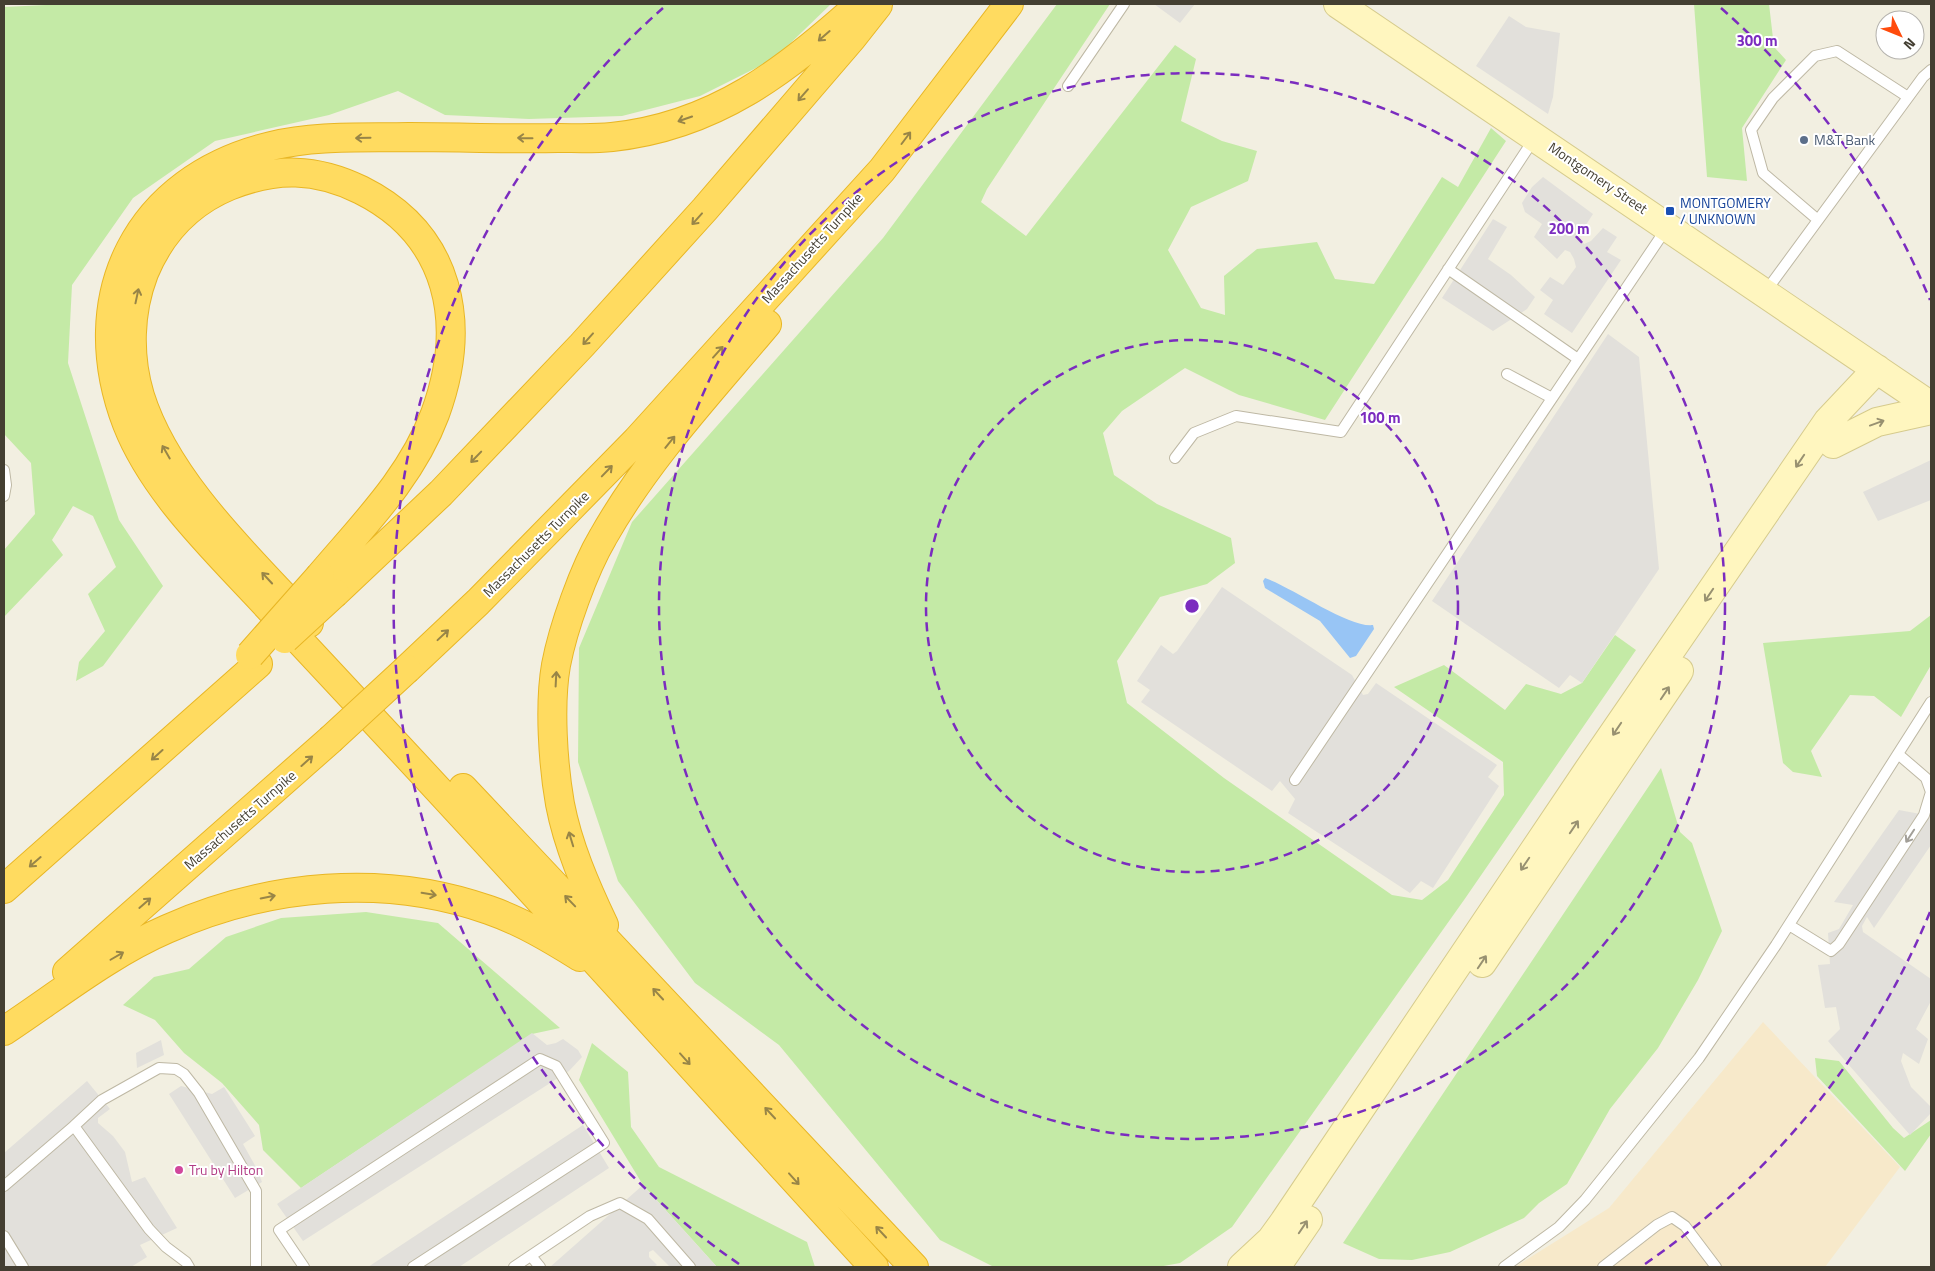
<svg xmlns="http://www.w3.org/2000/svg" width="1935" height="1271" viewBox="0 0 1935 1271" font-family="'Titillium Web',sans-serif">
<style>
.commercial{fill:#f7e9ca}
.green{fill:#c4eaa6}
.parking{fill:#e2e0db}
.water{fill:#98c5f5}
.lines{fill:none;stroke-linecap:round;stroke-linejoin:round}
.lane-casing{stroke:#beb8a4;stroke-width:12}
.secondary-casing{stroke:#d6cb8d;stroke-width:30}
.highway-casing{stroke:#e8b625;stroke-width:30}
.lane{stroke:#fff;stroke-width:10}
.secondary{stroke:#fff6bf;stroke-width:28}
.highway{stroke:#ffdb60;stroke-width:28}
.highway-bridge-casing{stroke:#e8b625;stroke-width:30;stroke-linecap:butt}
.highway-bridge{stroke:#ffdb60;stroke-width:28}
.oneway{stroke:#988547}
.oneway2{stroke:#989171}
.oneway3{stroke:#a29f98}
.ring{fill:none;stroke:#7b2cbf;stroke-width:2.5;stroke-dasharray:9 6}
.service-dot{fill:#5c6f8a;stroke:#fff;stroke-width:2}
.transit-dot{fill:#1a4fb4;stroke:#fff;stroke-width:2}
.hotel-dot{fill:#d1479c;stroke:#fff;stroke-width:2}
.labels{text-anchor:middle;stroke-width:4;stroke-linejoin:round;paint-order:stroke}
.service-label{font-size:14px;fill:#4e5e75;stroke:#fff;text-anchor:start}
.street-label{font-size:14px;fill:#443f32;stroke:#fff}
.transit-label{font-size:14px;fill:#164399;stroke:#fff;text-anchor:start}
.hotel-label{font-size:14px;fill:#b23c85;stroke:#fff;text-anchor:start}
.centre{fill:#7b2cbf;stroke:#fff;stroke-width:2.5}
.ring-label{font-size:15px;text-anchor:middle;font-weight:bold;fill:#7b2cbf;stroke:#fff;stroke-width:4;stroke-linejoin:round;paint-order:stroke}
</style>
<rect width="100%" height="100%" fill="#f2efe1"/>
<!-- commercial -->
<path class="commercial" d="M1763 1022 1900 1167 1825 1267H1515L1609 1208Z"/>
<!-- green -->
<path class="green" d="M67 4H831L774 59 700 96 622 116 529 119 445 115 398 91 329 115 215 141 133 198 72 285 68 363 119 520 163 586 103 666 76 681 79 662 105 631 88 594 116 567 93 516 73 506 52 540 63 555 4 617V550L35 514 31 463 4 434V7Z
M1057 4H1110L987 189 981 202 1026 236 1175 45 1196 59 1181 121 1222 141 1257 151 1248 181 1191 207 1168 250 1201 308 1225 315 1224 276 1257 249 1317 242 1335 279 1374 284 1442 177 1458 187 1491 128 1506 141 1325 420 1239 395 1185 368 1122 411 1103 433 1114 475 1157 504 1231 538 1235 563 1207 584 1160 597 1117 661 1127 703 1224 778 1392 895 1422 900 1448 880 1504 795 1503 762 1394 687 1444 665 1505 710 1526 684 1561 694 1582 683 1615 635 1636 650 1464 900 1232 1227 1180 1263 1158 1267H994L940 1240 779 1045 695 983 618 881 578 762 579 648 632 522 883 238Z
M1694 4H1769L1774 47 1786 60 1742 128 1747 181 1707 177Z
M1931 615V665L1901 717 1874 696 1850 695 1811 751 1822 777 1793 772 1783 763 1763 643 1910 631Z
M1661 768 1680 832 1692 843 1722 931 1698 980 1658 1048 1610 1109 1567 1184 1539 1203 1524 1218 1450 1252 1412 1260 1379 1259 1343 1243Z
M366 912 438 923 560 1028 532 1034 301 1188 263 1150 259 1125 222 1083 184 1053 155 1020 123 1005 154 977 189 969 226 937 281 918Z
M592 1043 628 1072 631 1127 659 1167 807 1242 815 1267H717L643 1185 579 1080Z
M1815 1058 1839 1061 1893 1128 1904 1138 1931 1120V1134L1905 1171 1817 1076Z"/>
<!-- parking -->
<path class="parking" d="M1154 4H1195L1180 23Z
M1509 16 1526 27 1560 33 1553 97 1548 114 1476 66Z
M1543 177 1593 214 1578 237 1584 244 1591 241 1603 228 1617 237 1607 252 1621 260 1572 333 1544 314 1553 300 1540 290 1550 277 1563 285 1576 267 1574 259 1570 252 1565 250 1557 259 1534 237 1542 224 1525 212 1522 203 1532 187Z
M1493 219 1507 227 1488 259 1511 275 1535 297 1527 309 1493 331 1442 298Z
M1608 334 1639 357 1659 569 1582 683 1570 675 1559 688 1432 601Z
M1931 460V500L1878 521 1863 492Z
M1222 587 1352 675 1363 695 1368 694 1376 683 1497 765 1488 777 1499 786 1433 888 1421 881 1410 893 1288 813 1295 799 1280 781 1272 791 1141 702 1150 690 1137 681 1161 645 1173 654 1177 651Z
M1899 810 1931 816V845L1874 928 1867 917 1862 926 1863 932 1931 979V1001L1916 1029 1928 1039 1919 1064 1903 1053 1901 1061 1911 1087 1931 1107V1113L1910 1135 1828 1041 1840 1029 1836 1007 1825 1008 1818 965 1830 964 1828 933 1839 929 1853 905 1834 902Z
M532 1033 547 1045 556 1043 563 1039 578 1050 582 1057 569 1071 303 1241 277 1204Z
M161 1040 164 1055 137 1068 136 1053Z
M87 1081 110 1109 98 1118V1123L113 1136 125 1152 132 1182 145 1177 177 1228 140 1245 147 1257 131 1267H4V1153Z
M181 1086 212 1094 224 1087 255 1136 243 1144 257 1169 262 1182 235 1198 169 1094Z
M583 1125 609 1168 459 1267H368Z
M643 1185 717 1267H670L653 1250 649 1252V1257L657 1265 653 1267H550Z"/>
<!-- water -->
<path class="water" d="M1265 578C1292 587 1349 628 1373 625L1374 629 1356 656 1350 658 1320 621 1265 588 1263 581Z"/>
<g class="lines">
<defs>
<path id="lane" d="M1068 86 1124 4
M1818 220 1763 173 1751 130 1773 98 1815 56 1837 51 1908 97
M1448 269 1578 359
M1766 291 1923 77 1931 70
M1507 374 1552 398
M1175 458 1194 433 1236 416 1341 432 1534 139
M4 470 6 485 4 496
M1295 780 1666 229
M1789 925 1831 951 1839 944 1924 815 1931 792 1926 778 1898 754
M74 1126 102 1100 159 1068 176 1069 184 1074 199 1093 256 1191V1267
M4 1186 74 1126 149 1229 166 1247 186 1262 189 1267
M4 1236 23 1267
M531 1256 540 1267
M304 1267 279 1230 540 1059 556 1066 604 1143 413 1267
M514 1267 590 1216 620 1203 648 1219 690 1267
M1504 1267 1559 1227 1585 1200 1699 1058 1776 945 1931 702
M1603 1267 1657 1225 1672 1217 1685 1226 1716 1267"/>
<path id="secondary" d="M1338 4 1931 406
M1833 444 1877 422 1931 410
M1482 963 1679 671
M1242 1267 1271 1240 1284 1222 1587 772 1828 421 1877 369
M1276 1267 1308 1220"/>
<path id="highway" d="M860 4C786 71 715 126 612 137 594 139 576 138 558 138 509 139 459 137 409 137 364 138 316 135 271 146 137 178 78 296 127 424 152 488 209 544 255 593 301 643 347 692 393 741 555 915 714 1092 874 1267
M335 593 441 493 582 345 705 209 852 38 878 5
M309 623C249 558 167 482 140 396 128 356 129 312 144 273 161 232 188 203 229 186 276 167 316 168 361 190 451 235 468 324 435 414 411 478 363 525 320 576
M407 669 478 602 637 440 774 289 882 170 1009 4
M463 788 914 1267
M4 889 258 664
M604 925C586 887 568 846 560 804 553 764 549 705 556 665 563 628 584 569 603 537 647 459 710 392 767 324
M67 972 330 740
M4 1031C57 996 109 954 167 929 268 884 384 873 489 910 521 921 551 939 580 957"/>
</defs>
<!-- lane casing -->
<use href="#lane" class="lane-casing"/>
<!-- secondary casing -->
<use href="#secondary" class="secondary-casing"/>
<!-- highway casing -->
<use href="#highway" class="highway-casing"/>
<!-- lane -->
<use href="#lane" class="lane"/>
<!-- secondary -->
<use href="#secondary" class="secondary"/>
<!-- highway -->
<use href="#highway" class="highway"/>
<defs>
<path id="highway-bridge" d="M285 639 335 593
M250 655 320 576
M330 740 407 669"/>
</defs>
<!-- highway-bridge casing -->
<use href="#highway-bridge" class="highway-bridge-casing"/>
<!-- highway-bridge -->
<use href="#highway-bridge" class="highway-bridge"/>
</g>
<!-- one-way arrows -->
<defs><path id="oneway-shaft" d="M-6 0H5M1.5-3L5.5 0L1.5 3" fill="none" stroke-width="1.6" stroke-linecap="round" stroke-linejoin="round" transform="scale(1.25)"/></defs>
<g class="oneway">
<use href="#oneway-shaft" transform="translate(824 36) rotate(139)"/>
<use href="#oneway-shaft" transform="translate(803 95) rotate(131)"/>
<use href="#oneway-shaft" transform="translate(685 119) rotate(161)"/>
<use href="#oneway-shaft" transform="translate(363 138) rotate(179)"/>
<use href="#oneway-shaft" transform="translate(525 138) rotate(-179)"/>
<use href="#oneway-shaft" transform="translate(906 138) rotate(-53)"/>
<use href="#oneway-shaft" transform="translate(697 219) rotate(132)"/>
<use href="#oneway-shaft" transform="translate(137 296) rotate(-78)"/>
<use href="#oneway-shaft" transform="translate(588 339) rotate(132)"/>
<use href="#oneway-shaft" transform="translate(718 352) rotate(-48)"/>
<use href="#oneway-shaft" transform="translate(670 442) rotate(-51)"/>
<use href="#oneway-shaft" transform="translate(166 452) rotate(-120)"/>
<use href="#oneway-shaft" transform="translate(476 457) rotate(134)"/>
<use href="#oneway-shaft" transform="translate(607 471) rotate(-46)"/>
<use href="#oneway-shaft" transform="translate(267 578) rotate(-133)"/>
<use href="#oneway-shaft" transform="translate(443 635) rotate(-43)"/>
<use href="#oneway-shaft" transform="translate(556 679) rotate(-87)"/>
<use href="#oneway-shaft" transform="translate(157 755) rotate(138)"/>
<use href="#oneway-shaft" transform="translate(307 761) rotate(-42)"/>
<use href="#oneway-shaft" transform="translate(571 839) rotate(-107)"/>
<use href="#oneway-shaft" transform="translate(35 862) rotate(139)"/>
<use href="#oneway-shaft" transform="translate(429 894) rotate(9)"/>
<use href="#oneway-shaft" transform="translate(268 897) rotate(-11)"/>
<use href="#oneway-shaft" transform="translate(570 901) rotate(-134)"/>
<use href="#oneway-shaft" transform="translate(145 903) rotate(-41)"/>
<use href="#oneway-shaft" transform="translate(117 956) rotate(-30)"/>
<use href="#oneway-shaft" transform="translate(658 994) rotate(-133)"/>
<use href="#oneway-shaft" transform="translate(685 1059) rotate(48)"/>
<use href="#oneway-shaft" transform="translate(770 1113) rotate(-133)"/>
<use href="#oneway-shaft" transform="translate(794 1179) rotate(48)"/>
<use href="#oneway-shaft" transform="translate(881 1232) rotate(-133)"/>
</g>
<g class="oneway2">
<use href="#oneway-shaft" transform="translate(1877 423) rotate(-20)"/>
<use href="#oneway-shaft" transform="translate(1800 461) rotate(124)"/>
<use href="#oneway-shaft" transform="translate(1709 595) rotate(124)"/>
<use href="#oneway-shaft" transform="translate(1665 693) rotate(-56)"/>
<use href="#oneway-shaft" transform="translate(1617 729) rotate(124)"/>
<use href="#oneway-shaft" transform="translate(1574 827) rotate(-56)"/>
<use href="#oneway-shaft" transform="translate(1525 864) rotate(124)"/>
<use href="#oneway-shaft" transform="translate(1482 962) rotate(-56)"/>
<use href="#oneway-shaft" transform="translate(1303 1227) rotate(-56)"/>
</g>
<use class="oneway3" href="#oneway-shaft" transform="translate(1910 836) rotate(123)"/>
<!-- distance rings -->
<g class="ring">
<circle cx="1192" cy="606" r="266"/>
<circle cx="1192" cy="606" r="533"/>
<path d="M1930 912A799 799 0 0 1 1645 1264M739 1264A799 799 0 0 1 663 8M1721 8A799 799 0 0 1 1930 300"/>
</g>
<!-- markers -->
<circle class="service-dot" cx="1804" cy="140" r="5"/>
<rect class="transit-dot" x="1665" y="206" width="10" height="10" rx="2.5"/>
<circle class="hotel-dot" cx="179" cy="1170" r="5"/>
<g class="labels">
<!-- service labels -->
<g class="service-label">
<text x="1814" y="145">M&amp;T Bank</text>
</g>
<!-- street labels -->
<g class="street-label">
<text transform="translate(1598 178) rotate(34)" y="5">Montgomery Street</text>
<text transform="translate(812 248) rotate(-48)" y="5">Massachusetts Turnpike</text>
<text transform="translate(536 544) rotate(-45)" y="5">Massachusetts Turnpike</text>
<text transform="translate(240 820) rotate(-41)" y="5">Massachusetts Turnpike</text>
</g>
<!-- transit labels -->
<g class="transit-label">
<text x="1680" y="208">MONTGOMERY<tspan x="1680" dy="16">/ UNKNOWN</tspan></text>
</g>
<!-- hotel labels -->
<g class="hotel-label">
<text x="189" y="1175">Tru by Hilton</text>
</g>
</g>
<circle cx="1192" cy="606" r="8" class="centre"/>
<g class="ring-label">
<text x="1757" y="46">300 m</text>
<text x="1569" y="234">200 m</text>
<text x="1380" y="423">100 m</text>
</g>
<!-- border -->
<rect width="1935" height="1271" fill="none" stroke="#443f32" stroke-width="10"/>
<!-- north arrow -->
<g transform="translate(1900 35) rotate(133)"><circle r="24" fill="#ffffff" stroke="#b4b2ad"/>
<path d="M0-4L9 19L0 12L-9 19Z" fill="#ff4b0c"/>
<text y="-8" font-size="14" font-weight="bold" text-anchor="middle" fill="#443f32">N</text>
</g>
</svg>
